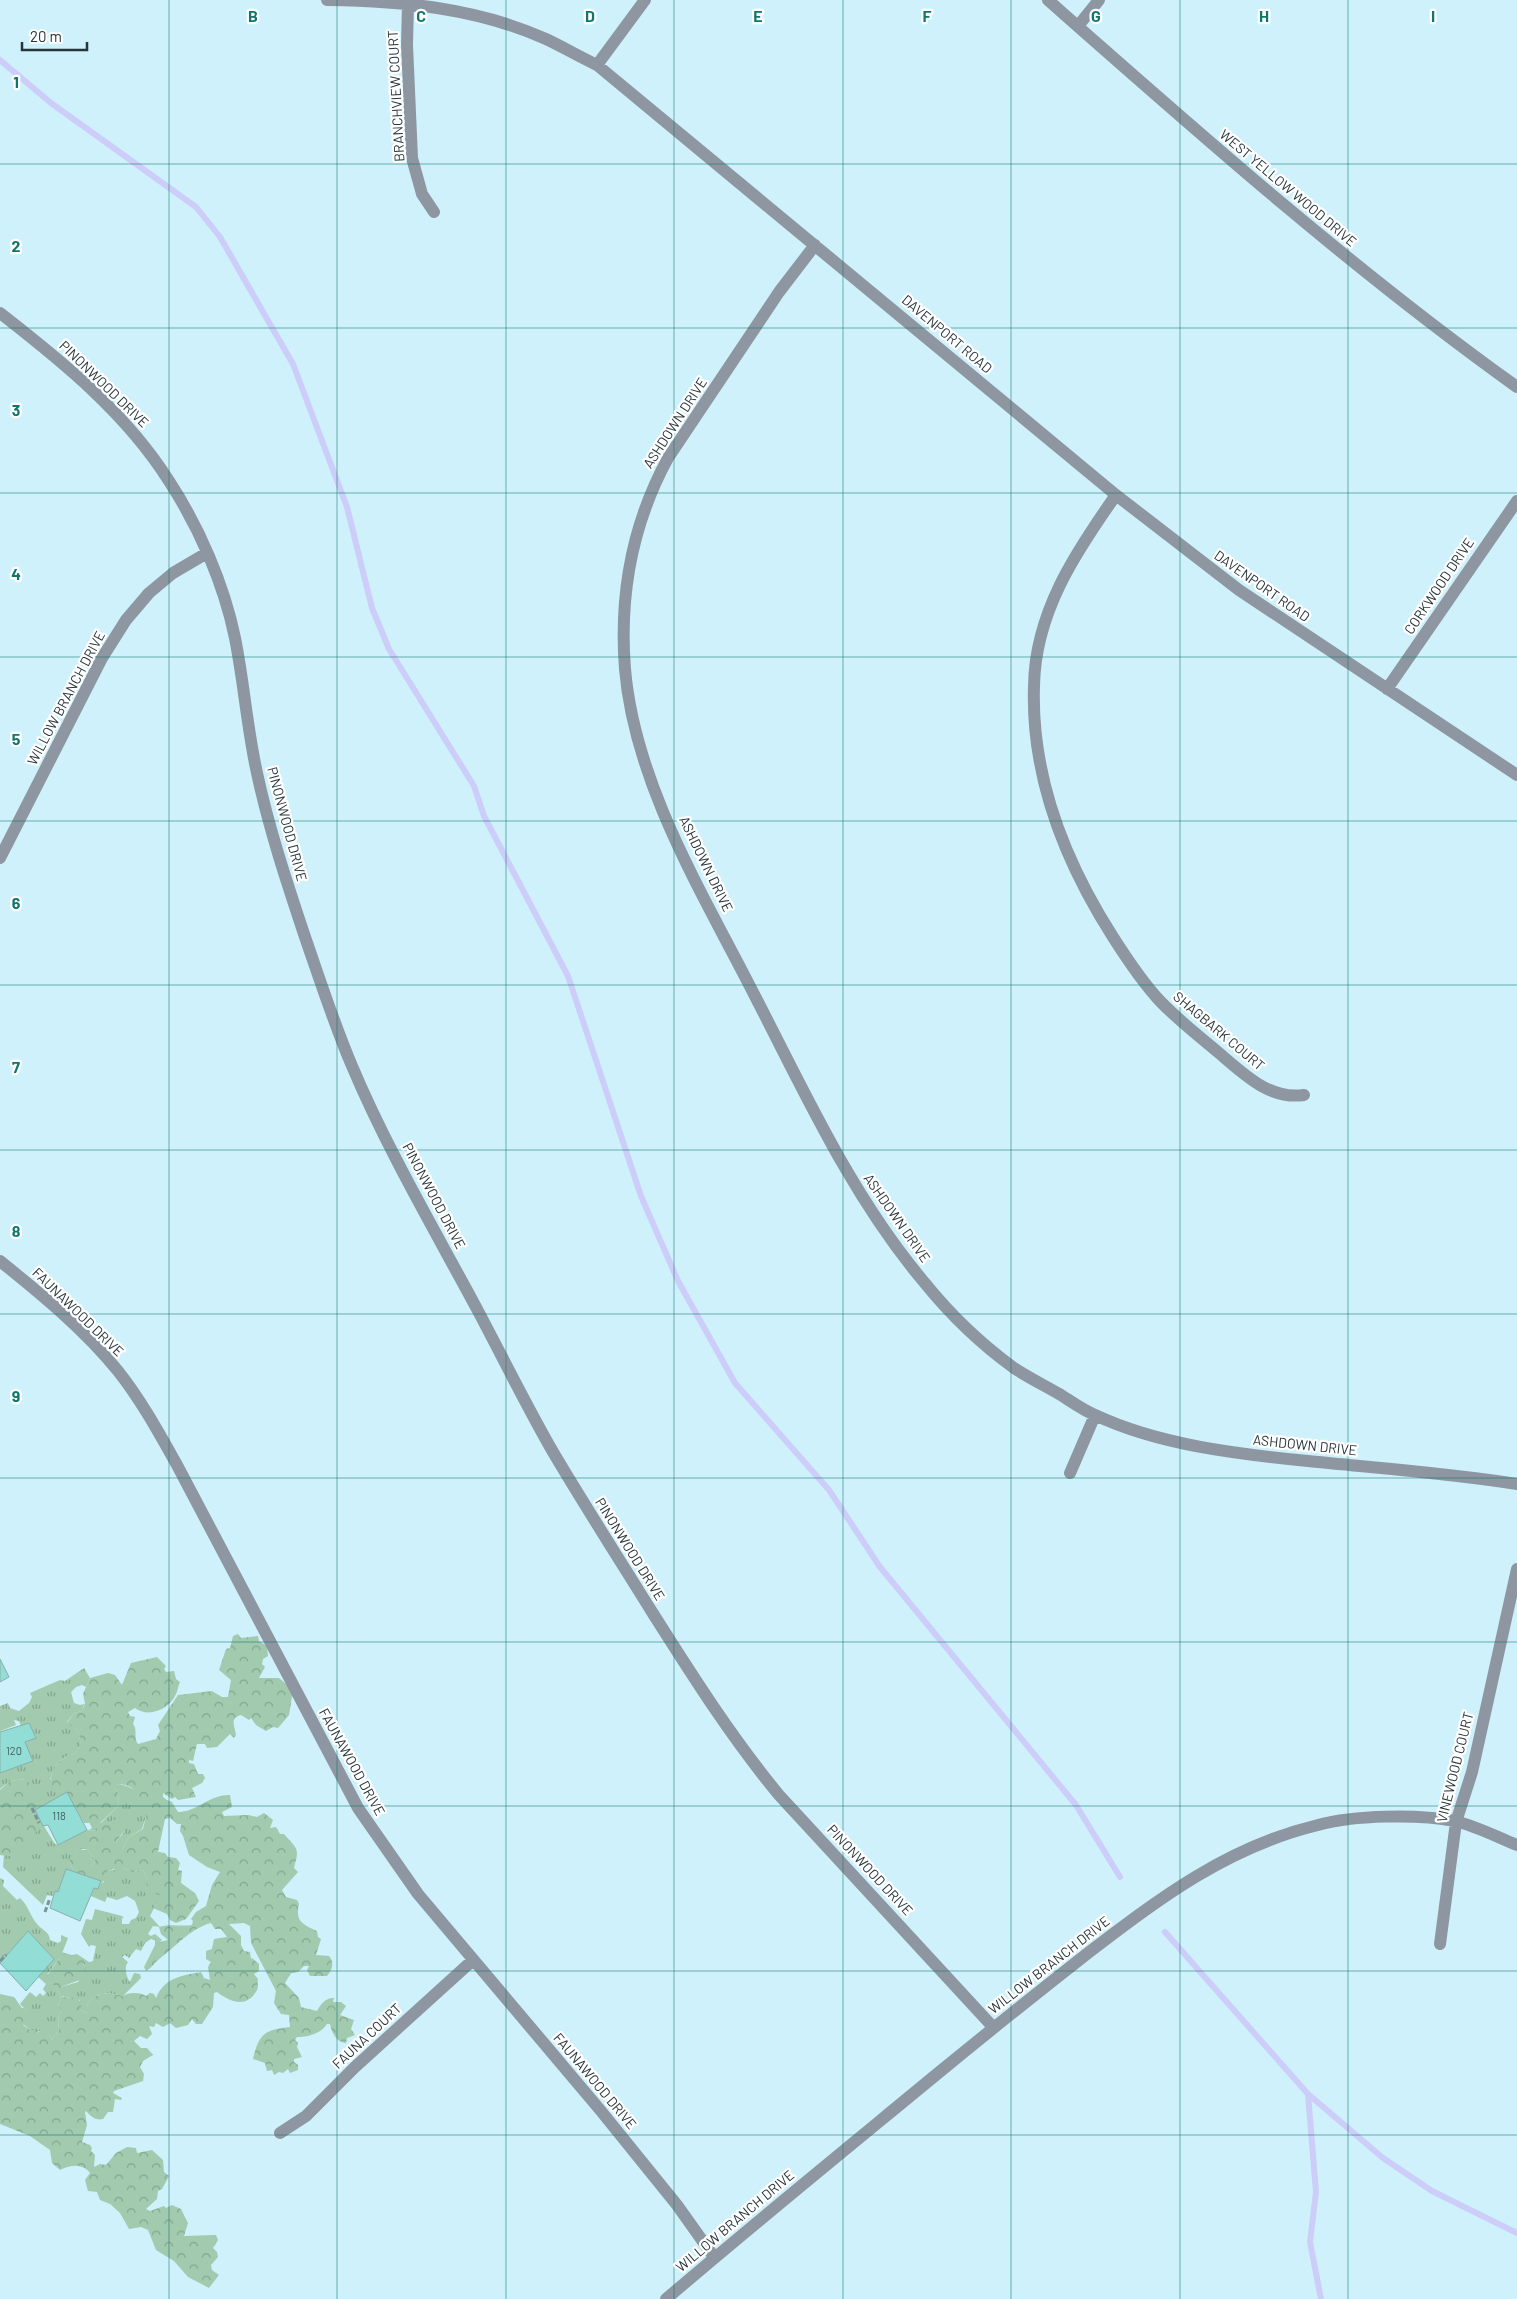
<svg xmlns="http://www.w3.org/2000/svg" width="1517" height="2299" viewBox="0 0 1517 2299" font-family="Barlow,sans-serif">
<style>
.grass{fill:url(#grass-tufts)}
.forest{fill:url(#forest-crowns)}
.lines{fill:none;stroke-linecap:round;stroke-linejoin:round}
.stream{stroke:#cccdf9;stroke-width:6}
.building{fill:#92ded6;stroke:#89ada9}
.path{stroke:#7a929a;stroke-width:3;stroke-dasharray:5 2.5;stroke-linecap:butt}
.minor{stroke:#8e97a1;stroke-width:12}
.grid{fill:none;stroke:#0f766e;stroke-width:1;stroke-opacity:0.55}
.labels{text-anchor:middle;stroke-width:4.5;stroke-linejoin:round;paint-order:stroke}
.number-label{font-size:11px;fill:#425f60}
.street-label{font-size:14px;fill:#273539;stroke:#fff}
.grid-label{font-size:16px;text-anchor:middle;font-weight:bold;fill:#0f766e;stroke:#fff;stroke-width:4.5;stroke-linejoin:round;paint-order:stroke}
</style>
<defs>
<pattern id="grass-tufts" width="24" height="20" patternUnits="userSpaceOnUse" patternTransform="scale(1.25)"><rect width="24" height="20" fill="#a1caae"/><path d="M3 7l-1-3M5 7V3M7 7l1-3M15 17l-1-3M17 17v-4M19 17l1-3" fill="none" stroke="#83a58f"/></pattern>
<pattern id="forest-crowns" width="20" height="18" patternUnits="userSpaceOnUse" patternTransform="scale(1.25)"><rect width="20" height="18" fill="#a1caae"/><path d="M2 6a3 3 0 1 1 6 0M12 15a3 3 0 1 1 6 0" fill="none" stroke="#83a58f"/></pattern>
</defs>
<rect width="100%" height="100%" fill="#cef1fc"/>
<!-- grass -->
<path class="grass" d="M84 1668 90 1678 86 1687 82 1685 76 1687 71 1692 74 1703 80 1705 84 1704 82 1711 74 1713 67 1722C77 1729 81 1733 80 1747L74 1754C60 1757 55 1766 50 1779L65 1794 42 1823 55 1844 59 1845 77 1835 82 1850H88L95 1860 91 1867 80 1853H77L69 1860 74 1872 66 1869 58 1892 55 1891 53 1896 47 1895 43 1905 3 1867 4 1855 0 1849 25 1779 10 1781 0 1789V1773L32 1761 25 1742 36 1737 29 1723 21 1726 19 1721 14 1720 16 1725 0 1731V1706L8 1703 10 1708 19 1711 29 1703 32 1697 30 1693 60 1680 65 1681Z
M115 1784C128 1784 140 1792 146 1801V1816L142 1829 129 1837 122 1850H120L116 1842 124 1832 119 1822 114 1820 98 1831 89 1830 92 1828 89 1822 101 1823 119 1805 118 1793 114 1787Z
M123 1868 134 1873 137 1870 143 1871 148 1879V1887C156 1896 161 1892 169 1896L164 1908 156 1904 150 1916 160 1927 153 1926 148 1934 151 1936 155 1934 162 1940 159 1942 151 1939 145 1943 141 1951 136 1949 129 1958 125 1955 122 1957 128 1962C124 1967 126 1977 130 1982L134 1973 140 1974 141 1978 123 1996C111 1992 94 1991 87 2005L90 2011 86 2013 80 2010V2000L61 1996V1987L78 1982 85 1968 83 1964 93 1961 96 1946 91 1945 89 1947 81 1934 86 1919 92 1920 95 1909 122 1916 124 1918H122V1924H129L131 1920 136 1918 139 1912 135 1901 127 1896 117 1900 107 1897 105 1902 91 1896 94 1888 98 1889 101 1883 104 1882 105 1872Z
M0 1878 4 1880 3 1886 17 1900 20 1898C29 1906 30 1917 38 1925 43 1931 49 1931 50 1940L58 1943 61 1941V1935L68 1938 61 1956 47 1975 59 1992 61 2000 58 2004 61 2012 58 2017 59 2030 52 2040 49 2035H43L40 2031 35 2033 33 2028 30 2030 23 2024 26 2010 20 2004 30 1992 36 1997 40 1993 43 1996 46 1993 43 1989 46 1984 38 1977 54 1959 28 1931 0 1963Z"/>
<!-- forest -->
<path class="forest" d="M238 1634 241 1638 258 1636 259 1641 267 1646 268 1656 263 1659 262 1664 265 1667 259 1678H279L293 1690 289 1715 278 1728 273 1727 266 1731 256 1725 251 1718 249 1720 241 1715C229 1718 235 1727 236 1735L234 1738 230 1734 217 1747 207 1748 205 1744H197L193 1761 189 1760V1763L194 1764 198 1774H203L205 1778 202 1783 192 1788 196 1797 178 1800 175 1797 172 1799 163 1793V1797L167 1800 172 1802 178 1812C198 1812 207 1795 230 1795L232 1807 222 1812 224 1816 248 1815 257 1817 264 1813 273 1820 270 1828 276 1827 280 1834H284C299 1851 299 1848 294 1868L298 1872 282 1890 286 1897 297 1900 299 1904C295 1921 302 1924 317 1931L318 1937 321 1939 316 1955 329 1956C335 1963 332 1970 327 1976H310L307 1970 309 1966H304L298 1972 291 1973 285 1983 299 1998 301 2007 317 2011C321 2004 325 1998 334 1998L333 2002H341L346 2006 340 2015 354 2020 351 2029 355 2035 347 2038 346 2043C336 2042 332 2033 330 2024H327C321 2034 307 2037 297 2037L295 2040 298 2043 297 2047 302 2057 294 2059V2062L298 2065V2070L290 2073 288 2069 283 2073 279 2072 274 2075 272 2070 267 2071 265 2063 253 2059C259 2033 265 2030 290 2027L289 2015 281 2014 274 2003 276 1991 251 1943 250 1926 244 1923 229 1924 241 1936V1945L244 1951 250 1952 251 1959 252 1958 259 1964V1971L254 1974 258 1979C257 1983 259 1986 257 1990 247 2009 230 2002 217 1992L214 1993 213 2007 202 2024H196L192 2019 188 2025 176 2028 170 2023 163 2027 156 2023 154 2027 149 2026 152 2034 147 2039 140 2036 134 2041 141 2048H147L153 2055 143 2061 140 2067 144 2074 143 2081 114 2091 113 2093 122 2098 121 2100 115 2099 113 2112H108L103 2119C96 2121 90 2116 86 2111L85 2112 87 2125 82 2142 90 2145 92 2148 91 2151 95 2155 94 2167 100 2164 106 2165 116 2153 127 2147 136 2148 137 2153 152 2150 163 2160 164 2172 169 2176 162 2189 158 2191 157 2199 146 2209 150 2211 164 2206 166 2208 172 2205 181 2209 188 2223 184 2236 216 2235 218 2240 213 2248 217 2252 218 2257 211 2265 212 2270 219 2275 209 2288 188 2277 174 2261 156 2250 148 2230 141 2227 129 2229 120 2213 110 2204 100 2200 97 2192 88 2191 85 2180 90 2173C82 2163 70 2165 60 2170L52 2163 50 2150 30 2136 0 2124V1994L14 1997 22 2008H25L28 2018 23 2025 30 2030 33 2028 35 2033 42 2031 43 2035H49L52 2040 59 2030 58 2017 61 2012 58 2004 61 2000 59 1992 47 1976 61 1956V1952L72 1955 77 1954 89 1962V1964H83L85 1968 82 1979 61 1987V1996C69 2000 77 1994 82 2004L80 2010 86 2013 89 2011 87 2005C94 1991 111 1992 123 1996 128 1992 141 1992 146 1996L150 1993 154 1994 156 1998C165 1977 181 1976 201 1972L204 1978 210 1980 208 1967 211 1962 206 1959V1951L212 1949 214 1939 227 1937 221 1929H215L211 1923C191 1928 175 1947 158 1960 154 1963 152 1968 146 1971L144 1967 155 1945V1939L159 1942 168 1940 161 1934 159 1927C169 1923 182 1927 192 1925L193 1921 191 1919 196 1912 206 1906 212 1885 220 1872 207 1867 189 1855 183 1836 180 1831 181 1824H177L170 1818 165 1819 158 1852 165 1853 168 1857 176 1858 180 1863 178 1870 182 1871 181 1883 195 1893 199 1901 186 1919 176 1923 170 1920 167 1914 153 1908 156 1904 164 1907 168 1896 159 1895 152 1892 147 1896 145 1894 148 1887 146 1882 148 1879 143 1871 137 1870 134 1873 123 1868 117 1872 114 1869 106 1872V1879L101 1883V1881L74 1872 69 1860 74 1854 82 1852C90 1856 88 1861 91 1867L95 1860 88 1850 78 1848 75 1840 77 1835 87 1830 98 1831 102 1825 116 1819 122 1821V1825L126 1828 116 1842 122 1850 129 1837 143 1829 146 1816V1802L140 1797 134 1802 131 1796 136 1792C130 1785 124 1784 116 1784L114 1787 118 1793 119 1805 100 1823H84L67 1793 65 1794 50 1784C51 1769 60 1757 74 1754L80 1747C81 1733 77 1729 67 1723L74 1713 82 1711 85 1703 83 1694 90 1678 108 1673 115 1675 122 1685 131 1663 157 1657 166 1666 164 1669 166 1672 174 1671 176 1679 180 1682C178 1686 178 1690 176 1694 169 1710 148 1718 135 1708L128 1712 130 1716 135 1717 133 1724C138 1730 133 1738 138 1744L156 1739 160 1731 158 1725 178 1695 212 1691 222 1697H228L231 1680 219 1670 226 1649 230 1648 233 1636Z
M25 1779C42 1794 50 1817 34 1834L35 1841C23 1856 18 1858 0 1855V1790L10 1781Z"/>
<g class="lines">
<!-- stream -->
<path class="stream" d="M0 60 51 103 196 207 220 237 293 364 347 507 372 608 389 649 474 786 484 816 568 976 641 1196 678 1281 735 1383 829 1490 880 1567 1076 1805 1120 1877
M1165 1932 1308 2094 1383 2158 1432 2191 1517 2233
M1308 2094 1316 2192 1310 2242 1321 2299"/>
</g>
<!-- building -->
<path class="building" d="M0 1659 9 1677 0 1682Z
M29 1723 36 1738 25 1742 33 1761 0 1773V1732Z
M67 1792 87 1830 58 1845 48 1825 43 1826 35 1810Z
M66 1869 101 1881 98 1889 94 1888 80 1921 50 1908 55 1891 58 1892Z
M28 1931 54 1959 26 1991 0 1963Z"/>
<g class="lines">
<!-- path -->
<path class="path" d="M32 1808 39 1823
M45 1912 50 1898
M0 1961 6 1955"/>
<!-- minor -->
<path class="minor" d="M327 0C402 1 477 8 546 39 563 47 580 57 597 65L1116 495 1239 590 1517 775
M1048 0C1200 134 1352 269 1517 387
M408 3 407 45 412 158 422 194 434 212
M1078 26 1099 0
M597 65 645 0
M815 245 779 292 668 458C632 524 619 593 625 669 635 786 705 897 757 1000 807 1097 853 1198 924 1282 949 1313 981 1344 1014 1368 1029 1378 1046 1386 1061 1395 1072 1402 1083 1410 1095 1415 1159 1445 1237 1454 1308 1461 1377 1468 1448 1473 1517 1484
M0 313C63 362 126 413 169 481 199 527 224 584 235 638 244 683 247 728 257 773 269 829 287 883 305 937 320 980 334 1024 352 1066 387 1149 434 1229 477 1309 502 1356 526 1405 553 1452 585 1506 619 1559 652 1612 692 1675 731 1737 779 1795L993 2027
M1116 495C1075 553 1035 613 1034 686 1031 776 1065 862 1113 937 1127 959 1142 982 1160 1001 1178 1020 1199 1036 1219 1053 1244 1074 1269 1100 1304 1095
M1387 689 1517 501
M0 858 102 658 126 620 149 593 173 573 207 553
M0 1261C41 1294 85 1330 118 1371 141 1400 159 1433 177 1465L358 1808 418 1894 601 2111 677 2205 714 2257
M1070 1473 1095 1415
M1440 1944 1456 1822 1472 1772 1517 1569
M280 2133 306 2116 355 2067 473 1960
M666 2299C755 2223 846 2149 937 2074 987 2033 1037 1993 1088 1953 1160 1898 1227 1847 1318 1825 1354 1815 1418 1814 1455 1821 1476 1826 1497 1837 1517 1845"/>
</g>
<!-- grid -->
<path class="grid" d="M169 0V2299M337 0V2299M506 0V2299M674 0V2299M843 0V2299M1011 0V2299M1180 0V2299M1348 0V2299M0 164H1517M0 328H1517M0 493H1517M0 657H1517M0 821H1517M0 985H1517M0 1150H1517M0 1314H1517M0 1478H1517M0 1642H1517M0 1806H1517M0 1971H1517M0 2135H1517"/>
<g class="labels">
<!-- number labels -->
<g class="number-label">
<text x="14" y="1755">120</text>
<text x="59" y="1820">118</text>
</g>
<!-- street labels -->
<g class="street-label">
<text transform="translate(396 96) rotate(-93)" y="5">BRANCHVIEW COURT</text>
<text transform="translate(1288 188) rotate(40)" y="5">WEST YELLOW WOOD DRIVE</text>
<text transform="translate(947 334) rotate(40)" y="5">DAVENPORT ROAD</text>
<text transform="translate(104 384) rotate(44)" y="5">PINONWOOD DRIVE</text>
<text transform="translate(675 423) rotate(-57)" y="5">ASHDOWN DRIVE</text>
<text transform="translate(1262 586) rotate(35)" y="5">DAVENPORT ROAD</text>
<text transform="translate(1439 586) rotate(-56)" y="5">CORKWOOD DRIVE</text>
<text transform="translate(66 698) rotate(-62)" y="5">WILLOW BRANCH DRIVE</text>
<text transform="translate(287 824) rotate(75)" y="5">PINONWOOD DRIVE</text>
<text transform="translate(706 864) rotate(64)" y="5">ASHDOWN DRIVE</text>
<text transform="translate(1219 1031) rotate(40)" y="5">SHAGBARK COURT</text>
<text transform="translate(434 1196) rotate(62)" y="5">PINONWOOD DRIVE</text>
<text transform="translate(897 1218) rotate(55)" y="5">ASHDOWN DRIVE</text>
<text transform="translate(78 1312) rotate(44)" y="5">FAUNAWOOD DRIVE</text>
<text transform="translate(1305 1445) rotate(6)" y="5">ASHDOWN DRIVE</text>
<text transform="translate(630 1549) rotate(58)" y="5">PINONWOOD DRIVE</text>
<text transform="translate(352 1762) rotate(61)" y="5">FAUNAWOOD DRIVE</text>
<text transform="translate(1455 1767) rotate(-76)" y="5">VINEWOOD COURT</text>
<text transform="translate(870 1870) rotate(47)" y="5">PINONWOOD DRIVE</text>
<text transform="translate(1049 1965) rotate(-38)" y="5">WILLOW BRANCH DRIVE</text>
<text transform="translate(367 2036) rotate(-43)" y="5">FAUNA COURT</text>
<text transform="translate(595 2081) rotate(50)" y="5">FAUNAWOOD DRIVE</text>
<text transform="translate(735 2221) rotate(-40)" y="5">WILLOW BRANCH DRIVE</text>
</g>
</g>
<g class="grid-label">
<text x="253" y="22">B</text>
<text x="421" y="22">C</text>
<text x="590" y="22">D</text>
<text x="758" y="22">E</text>
<text x="927" y="22">F</text>
<text x="1096" y="22">G</text>
<text x="1264" y="22">H</text>
<text x="1433" y="22">I</text>
<text x="16" y="88">1</text>
<text x="16" y="252">2</text>
<text x="16" y="416">3</text>
<text x="16" y="580">4</text>
<text x="16" y="745">5</text>
<text x="16" y="909">6</text>
<text x="16" y="1073">7</text>
<text x="16" y="1237">8</text>
<text x="16" y="1402">9</text>
</g>
<!-- scale -->
<path d="M22 42v8h65v-8" fill="none" stroke="#273539" stroke-width="2.5"/>
<text x="30" y="42" font-size="15" fill="#273539" stroke="#ffffff" stroke-width="4" paint-order="stroke">20 m</text>
</svg>
